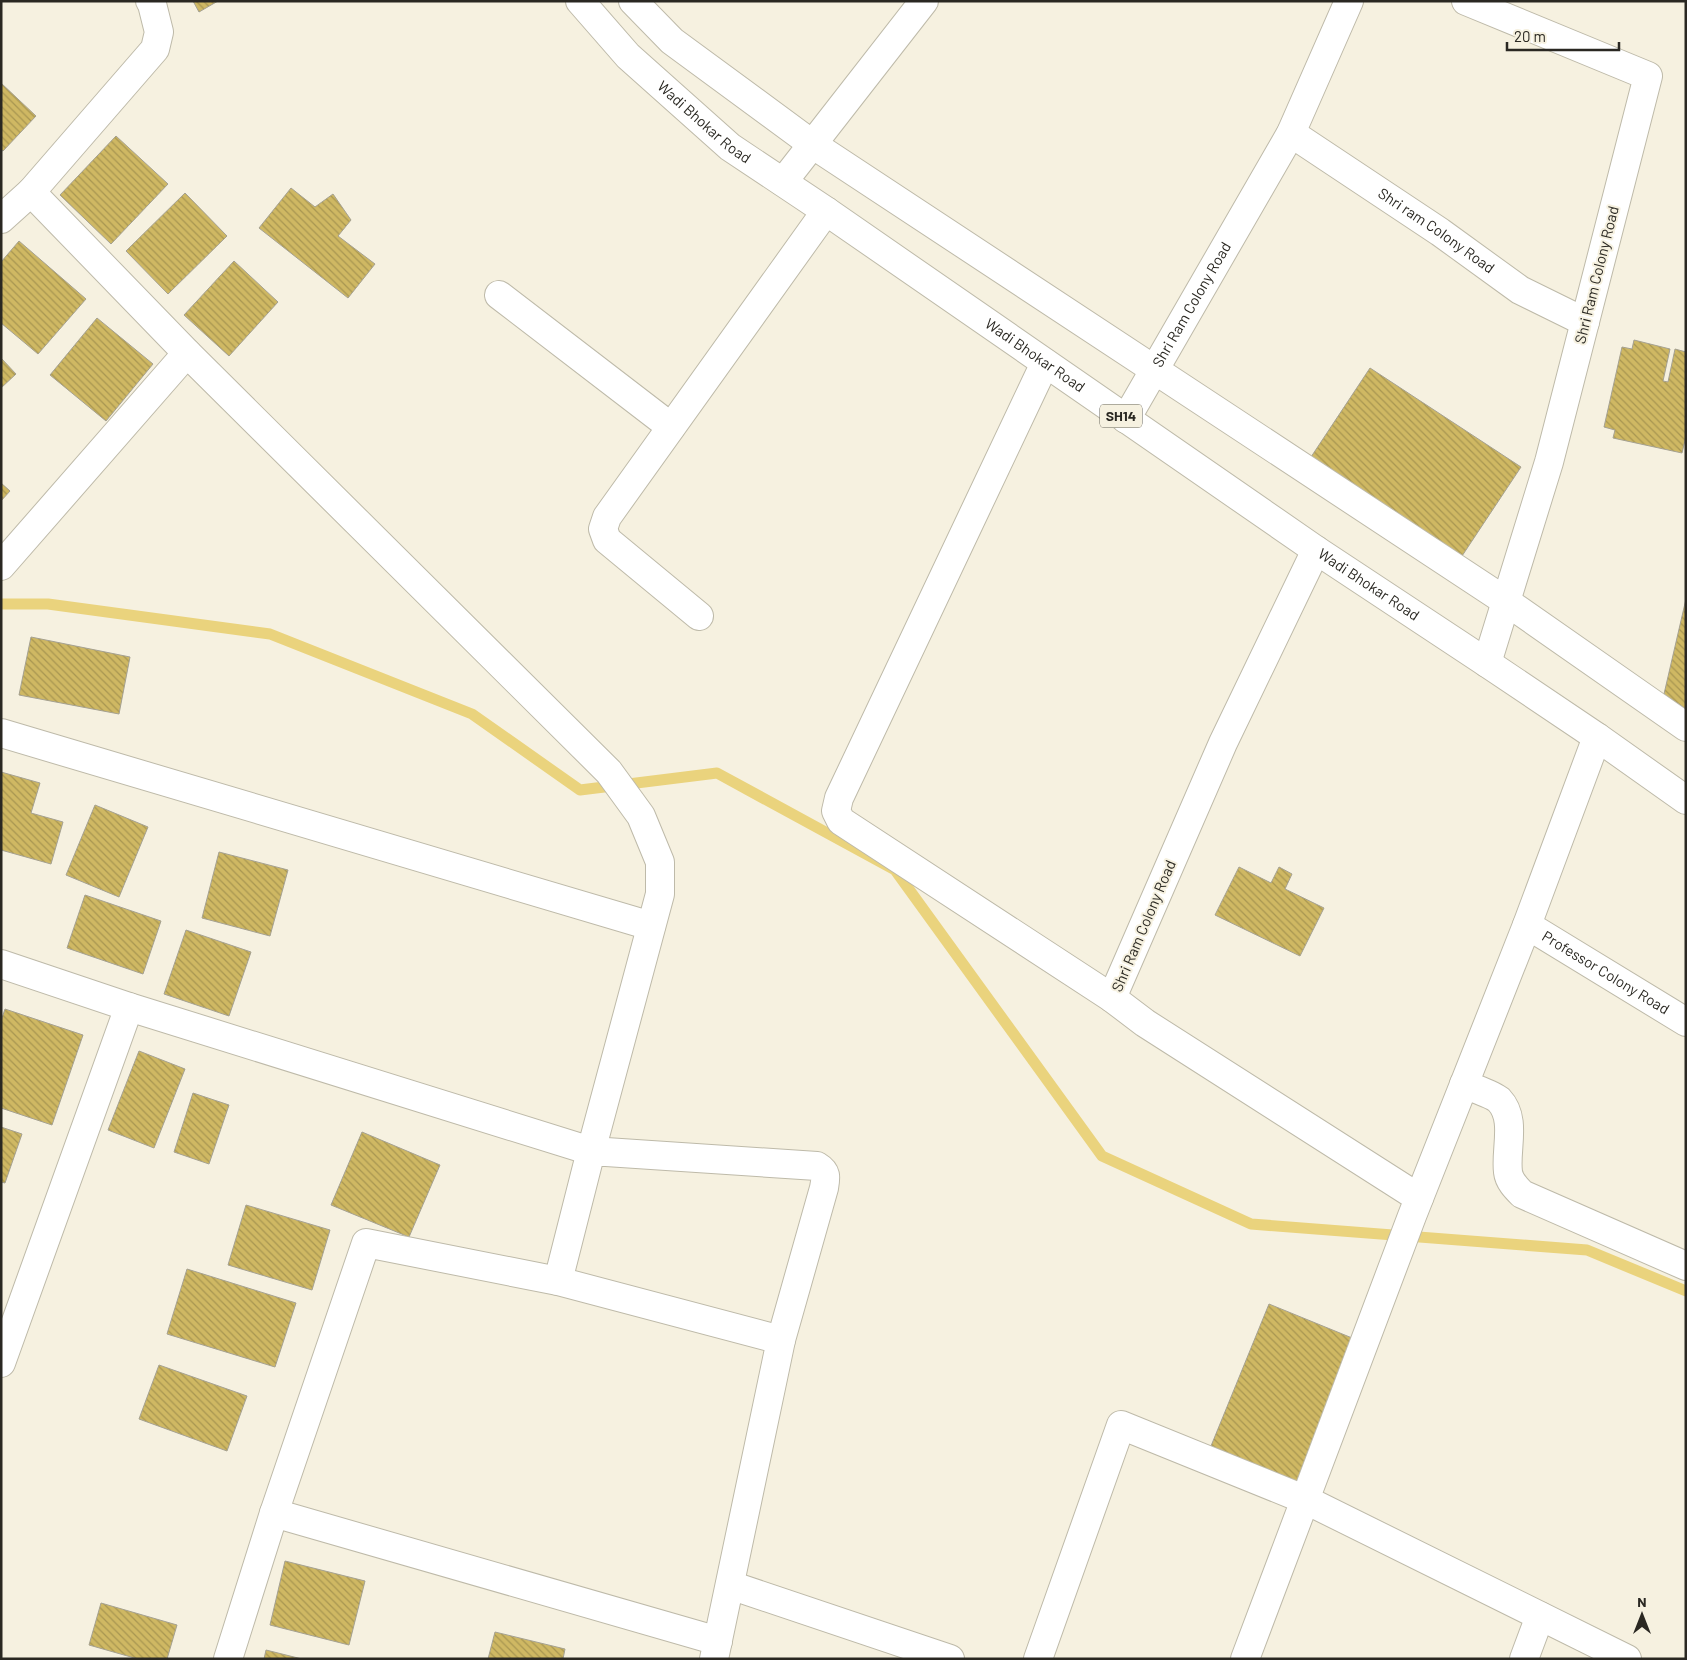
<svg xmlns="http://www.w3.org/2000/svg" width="1687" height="1660" viewBox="0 0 1687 1660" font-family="Barlow,sans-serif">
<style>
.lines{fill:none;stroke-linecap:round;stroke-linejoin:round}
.stream{stroke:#ead37d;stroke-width:11}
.building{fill:url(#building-back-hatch);stroke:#a5a191}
.minor-casing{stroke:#bebaa9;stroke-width:30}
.major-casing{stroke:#bebaa9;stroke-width:30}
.minor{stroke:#fff;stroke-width:28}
.major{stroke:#fff;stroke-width:28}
.labels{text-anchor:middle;stroke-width:4;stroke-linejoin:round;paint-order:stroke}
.shield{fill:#f6f1e0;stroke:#67645b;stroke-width:1}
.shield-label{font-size:14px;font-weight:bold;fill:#2a2822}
.street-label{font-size:15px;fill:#2a2822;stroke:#f6f1e0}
</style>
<defs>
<pattern id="building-back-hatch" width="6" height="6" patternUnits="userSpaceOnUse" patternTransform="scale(1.25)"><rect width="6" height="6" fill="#cfb863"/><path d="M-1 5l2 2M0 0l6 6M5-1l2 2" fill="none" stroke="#a89651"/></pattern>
</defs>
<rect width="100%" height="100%" fill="#f6f1e0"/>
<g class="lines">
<!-- stream -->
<path class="stream" d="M1 604H48L270 634 472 714 580 790 717 773 895 870 1102 1156 1251 1224 1587 1250 1686 1291"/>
</g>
<!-- building -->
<path class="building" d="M193 1H218L199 12Z
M1 83 36 116 3 151 1 150Z
M116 136 168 184 111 244 60 195Z
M291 188 315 207 333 194 351 220 338 236 375 264 348 298 259 228Z
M185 193 227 236 168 294 126 251Z
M19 241 86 299 38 354 1 323V262Z
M234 261 278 302 229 356 184 315Z
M97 318 153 364 106 421 50 375Z
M1634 340 1670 349 1663 381 1668 382 1675 349 1686 352V436L1682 453 1613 438 1615 430 1604 427 1622 347 1632 349Z
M1 358 16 374 1 388Z
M1370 368 1521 467 1460 559 1309 460Z
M1 483 10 491 1 501Z
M1686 599V709L1664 694Z
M31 637 130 657 119 714 19 695Z
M1 772 40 783 31 813 63 822 51 864 1 850Z
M95 805 148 827 119 897 66 875Z
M219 852 288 870 270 936 202 918Z
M1239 867 1271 883 1279 867 1292 874 1285 889 1324 908 1300 956 1215 915Z
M85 895 161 921 143 974 67 948Z
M186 930 251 952 229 1016 164 994Z
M5 1009 83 1035 52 1125 1 1108V1021Z
M139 1051 185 1069 154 1148 108 1130Z
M193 1093 229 1105 209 1164 174 1152Z
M1 1127 22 1134 5 1183 1 1182Z
M362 1132 440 1165 409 1237 331 1205Z
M246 1205 330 1230 312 1290 228 1265Z
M187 1269 296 1303 275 1367 167 1334Z
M1269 1304 1357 1340 1298 1482 1211 1446Z
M159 1365 247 1396 227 1451 139 1419Z
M285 1561 365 1581 349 1645 270 1625Z
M101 1603 177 1625 167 1659H138L89 1645Z
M495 1632 565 1649 563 1659H488Z
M266 1650 302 1659H264Z"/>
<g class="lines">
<defs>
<g id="minor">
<path d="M1466 1 1648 76 1549 462 1487 663"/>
<path id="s1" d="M1291 133 1440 232 1520 290 1585 322"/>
<path d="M783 182 924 1"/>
<path d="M1 219 31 192"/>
<path d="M499 295 671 427"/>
<path d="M1045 363 839 798 836 811 841 821 1112 998"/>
<path id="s2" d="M1126 419 1291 133 1349 1"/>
<path d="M1316 550 1223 743 1112 998 1145 1023 1419 1198"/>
<path d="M1 566 187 353"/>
<path d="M699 616 607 540 603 529 607 517 826 211"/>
<path d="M1 733 651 926"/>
<path id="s3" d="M1527 925 1686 1022"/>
<path d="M1 964 129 1007 591 1151 660 894V862L641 816 609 772 187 353 31 192 155 49 159 32 152 4 150 1"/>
<path d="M1464 1084C1472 1088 1492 1094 1499 1100 1517 1119 1505 1149 1508 1172 1509 1181 1516 1188 1522 1194L1686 1266"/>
<path d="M558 1281 591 1151 817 1166C827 1172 826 1177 824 1188L781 1340"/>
<path d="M1 1363 129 1007"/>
<path d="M274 1513 718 1641"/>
<path d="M730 1585 950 1659"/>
<path d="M228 1659 274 1513 366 1243 558 1281 781 1340 714 1659"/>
<path d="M1038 1659 1121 1425 1306 1500 1627 1659"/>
<path d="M1245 1659 1412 1216 1527 925 1597 737"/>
<path d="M1524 1659 1540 1616"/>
</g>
<g id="major">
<path id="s4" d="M580 1 628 56 730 147 826 211 1316 550 1487 663 1597 737 1686 800"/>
<path d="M633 1 672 41 812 144 1507 602 1686 727"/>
</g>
</defs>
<!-- minor casing -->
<use href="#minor" class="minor-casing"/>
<!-- major casing -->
<use href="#major" class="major-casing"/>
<!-- minor -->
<use href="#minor" class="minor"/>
<!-- major -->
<use href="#major" class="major"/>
</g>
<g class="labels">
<!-- shield labels -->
<rect class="shield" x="1100" y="404.5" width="42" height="23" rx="4"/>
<g class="shield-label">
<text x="1121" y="421">SH14</text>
</g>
<!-- street labels -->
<g class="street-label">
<text dy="5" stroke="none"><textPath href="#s4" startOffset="174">Wadi Bhokar Road</textPath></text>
<text dy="5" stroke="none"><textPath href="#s1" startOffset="175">Shri ram Colony Road</textPath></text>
<text transform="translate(1597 275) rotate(-76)" y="5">Shri Ram Colony Road</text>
<text dy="5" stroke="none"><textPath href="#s2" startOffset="132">Shri Ram Colony Road</textPath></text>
<text dy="5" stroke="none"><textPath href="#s4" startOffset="579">Wadi Bhokar Road</textPath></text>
<text dy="5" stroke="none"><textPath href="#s4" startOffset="984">Wadi Bhokar Road</textPath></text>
<text transform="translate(1144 926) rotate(-67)" y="5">Shri Ram Colony Road</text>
<text dy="5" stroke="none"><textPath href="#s3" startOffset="92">Professor Colony Road</textPath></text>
</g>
</g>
<!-- border -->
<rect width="1687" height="1660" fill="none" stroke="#2a2822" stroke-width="5"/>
<!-- north arrow -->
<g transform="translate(1642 1615)" stroke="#f6f1e0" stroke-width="4" paint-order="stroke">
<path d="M0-4L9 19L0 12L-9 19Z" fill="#2a2822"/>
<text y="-8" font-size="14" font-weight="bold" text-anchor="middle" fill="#2a2822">N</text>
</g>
<!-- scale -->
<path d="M1507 42v8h112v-8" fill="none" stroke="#2a2822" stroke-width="2.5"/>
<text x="1514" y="42" font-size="15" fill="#2a2822" stroke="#f6f1e0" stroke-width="4" paint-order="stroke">20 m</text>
</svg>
